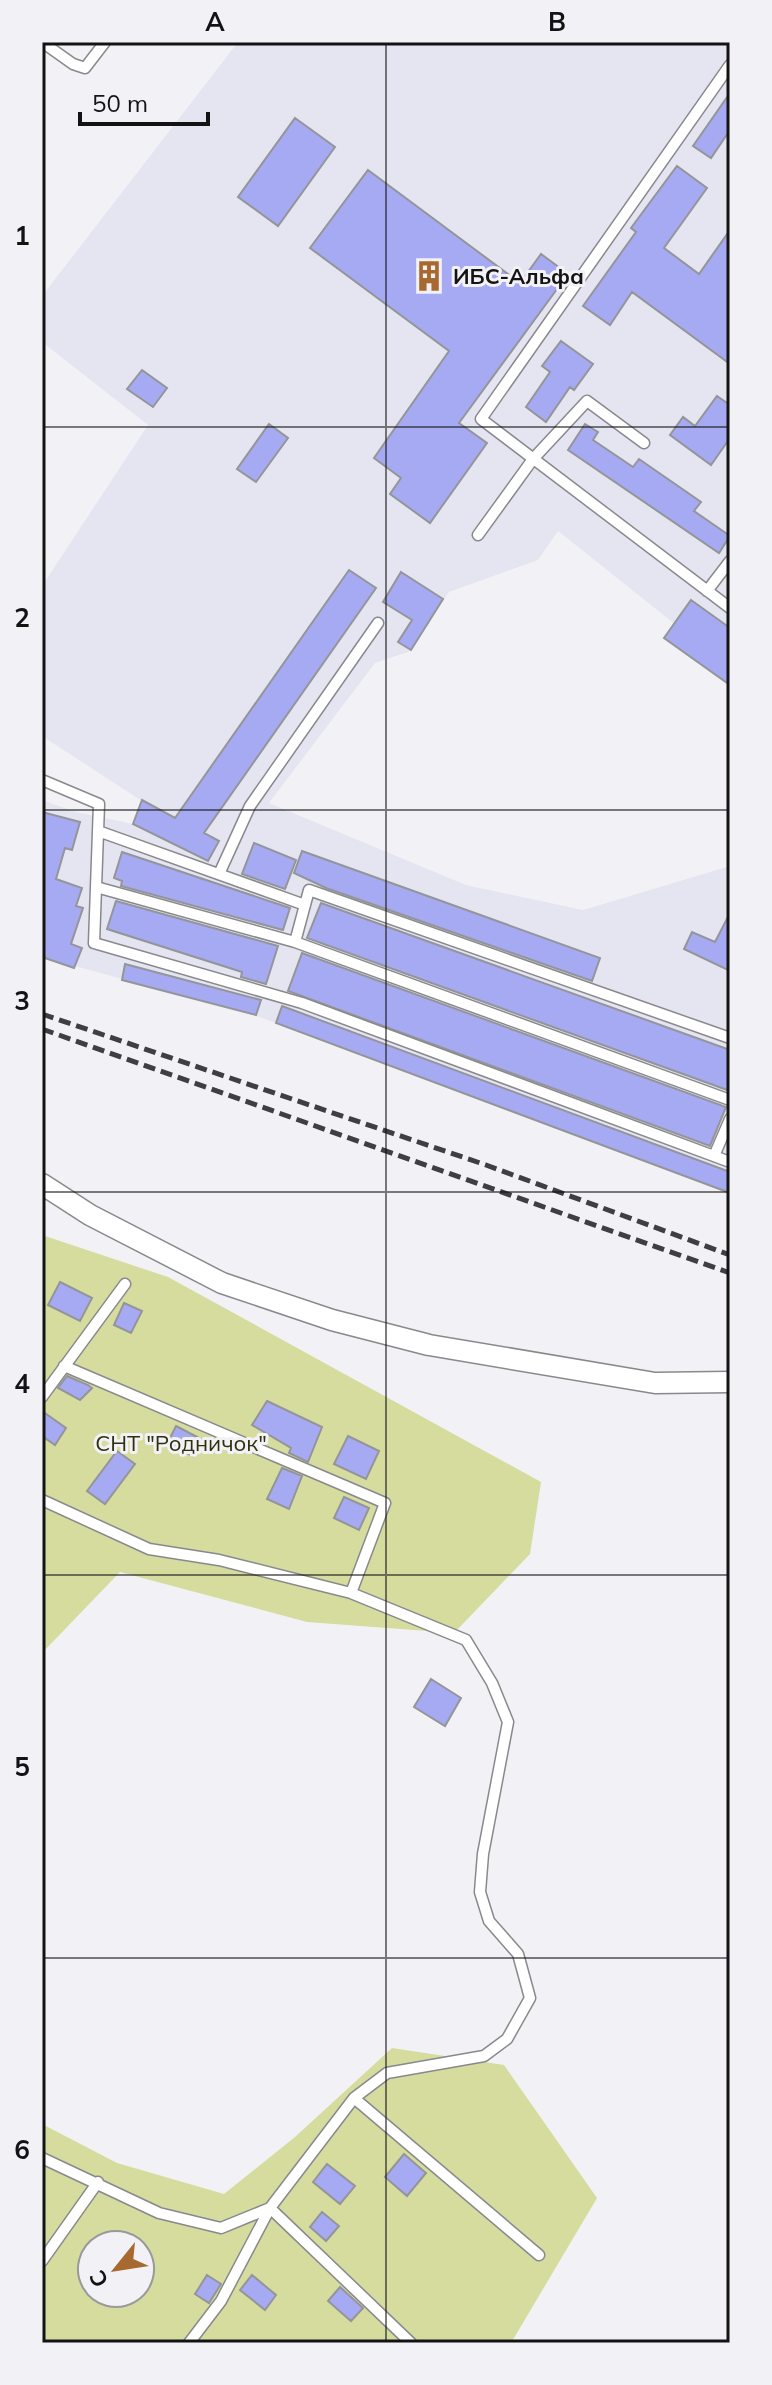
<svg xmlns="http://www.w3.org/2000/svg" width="772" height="2385" viewBox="0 0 772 2385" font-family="Mulish,sans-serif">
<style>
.built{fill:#e4e5f1}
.green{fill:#d6db9e;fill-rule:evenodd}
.building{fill:#a6aaf3;stroke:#949598;stroke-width:2}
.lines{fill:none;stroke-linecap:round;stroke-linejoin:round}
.service-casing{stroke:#89898d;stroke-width:13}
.minor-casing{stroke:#89898d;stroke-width:23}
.service{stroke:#fff;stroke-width:10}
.minor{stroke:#fff;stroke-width:20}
.rail{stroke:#3f3f41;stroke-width:5;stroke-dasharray:12 6;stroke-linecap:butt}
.grid{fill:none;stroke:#131314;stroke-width:2;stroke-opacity:0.55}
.labels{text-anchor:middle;stroke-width:6;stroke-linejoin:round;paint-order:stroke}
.poi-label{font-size:22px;font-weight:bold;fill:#131314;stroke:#f2f2f6;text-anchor:start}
.park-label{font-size:22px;fill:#2f310d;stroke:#f2f2f6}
.neatline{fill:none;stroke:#131314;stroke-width:3}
.grid-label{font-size:26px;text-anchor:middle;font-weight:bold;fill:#131314}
</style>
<rect width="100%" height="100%" fill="#f2f2f6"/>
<!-- built -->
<path class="built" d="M238 42H730V668L558 531 538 560 449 592 411 651 375 663 269 803 466 885 583 910 730 866V1193L254 1015 42 957V800L76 812 133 824 142 801 42 736V586L148 425 42 342V296Z"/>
<!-- green -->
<path class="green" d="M42 1235 168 1277 541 1482 530 1554 454 1633 307 1622 120 1572 42 1653Z
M392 2048 504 2065 597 2198 511 2343H42V2124L117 2163 224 2194 295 2137ZM92 2245H140V2293H92Z"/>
<!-- building -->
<path class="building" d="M730 93V130L711 158 693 146Z
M295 118 335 147 278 226 238 197Z
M677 166 707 188 664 248 699 274 730 230V364L632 292 610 325 583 306 636 232 631 228Z
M368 170 520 283 541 254 568 274 459 423 487 443 430 523 390 494 401 478 374 458 449 351 310 248Z
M561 341 593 364 574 390 570 387 546 422 526 407 550 372 542 366Z
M142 370 167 388 153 407 127 389Z
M717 396 730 405V438L711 465 670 435 683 417 695 426Z
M269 424 288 438 256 482 237 469Z
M585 424 598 432 593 440 633 467 639 459 701 502 694 511 730 536 719 553 568 450Z
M349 570 376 588 204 833 219 841 208 861 133 824 142 800 175 818Z
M401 572 443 599 411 650 398 642 412 620 383 602Z
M691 600 730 628V685L664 638Z
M42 812 80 822 72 850 65 848 56 879 82 888 76 906 83 908 71 944 82 948 74 968 42 957Z
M254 843 296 860 285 889 242 874Z
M302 851 600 958 592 981 326 888 294 873Z
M122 852 290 908 283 930 121 886 122 881 114 878Z
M116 901 278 946 266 984 241 977 242 972 107 929Z
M321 903 730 1050V1091L307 938Z
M730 913V971L684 949 692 932 715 942Z
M302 953 726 1107 710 1146 288 991Z
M125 964 261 1000 256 1015 122 980Z
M282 1006 730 1172V1193L276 1023Z
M60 1282 92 1298 80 1321 48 1305Z
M124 1303 142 1311 131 1333 114 1325Z
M67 1376 88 1385 92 1388 80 1400 58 1388Z
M267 1401 322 1427 308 1462 289 1453 291 1448 252 1425Z
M42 1411 66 1428 55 1445 42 1436Z
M176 1426 201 1439 193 1456 167 1444Z
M348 1436 379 1451 366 1479 334 1464Z
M117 1451 135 1464 105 1504 87 1491Z
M282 1468 302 1476 289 1509 267 1499Z
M344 1497 369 1508 359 1530 334 1518Z
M431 1679 461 1698 445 1726 414 1707Z
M404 2154 426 2173 407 2196 385 2177Z
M327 2164 355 2186 340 2204 313 2182Z
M322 2212 339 2226 326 2241 310 2227Z
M207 2275 221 2284 209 2303 195 2294Z
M252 2275 276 2295 265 2310 240 2290Z
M340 2287 363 2308 351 2321 328 2301Z"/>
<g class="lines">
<defs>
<path id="service" d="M42 42 73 64 85 68 105 42
M730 65 481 419 730 608
M478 535 533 459 587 401 644 443
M707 591 730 561
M42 780 99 804 94 943 302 1003 730 1162
M98 831 305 905
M219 874 250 806 378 623
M96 887 295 942 730 1100
M295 942 309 890 730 1038
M714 1156 730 1119
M64 1366 385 1503 351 1593
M42 1397 125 1284
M42 1500 149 1549 219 1560 351 1593 466 1640 492 1683 508 1722 483 1854 480 1892 489 1921 518 1954 530 1998 507 2039 484 2056 387 2073 354 2098 270 2208 221 2228 159 2213 42 2158
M354 2098 539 2255
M42 2261 98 2182
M189 2343 221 2301 270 2208 411 2343"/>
<path id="minor" d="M42 1184 90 1215 222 1283 332 1320 429 1345 655 1383 730 1382"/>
</defs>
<!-- service casing -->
<use href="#service" class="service-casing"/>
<!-- minor casing -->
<use href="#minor" class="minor-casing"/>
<!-- service -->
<use href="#service" class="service"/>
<!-- minor -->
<use href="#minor" class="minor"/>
<!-- rail -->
<path class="rail" d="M42 1014 486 1165 730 1255
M42 1029 730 1273"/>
</g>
<!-- grid -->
<path class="grid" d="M386 42V2343M42 427H730M42 810H730M42 1192H730M42 1575H730M42 1958H730"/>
<!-- icons -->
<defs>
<symbol id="building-bare" viewBox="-9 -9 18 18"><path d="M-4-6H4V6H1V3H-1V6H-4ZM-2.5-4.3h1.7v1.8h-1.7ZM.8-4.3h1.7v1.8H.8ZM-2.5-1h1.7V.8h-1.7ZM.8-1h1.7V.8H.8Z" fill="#a7692f" stroke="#f2f2f6" stroke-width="2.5" paint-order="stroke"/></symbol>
</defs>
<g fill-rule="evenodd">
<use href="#building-bare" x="407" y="254" width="44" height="44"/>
</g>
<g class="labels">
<!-- poi labels -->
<g class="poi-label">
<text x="453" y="284">ИБС-Альфа</text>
</g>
<!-- park labels -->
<g class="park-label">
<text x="181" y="1451">СНТ "Родничок"</text>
</g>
</g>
<!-- border -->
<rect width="772" height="2385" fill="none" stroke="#f2f2f6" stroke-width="88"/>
<!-- north arrow -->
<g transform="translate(116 2269) rotate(240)"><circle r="38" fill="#f2f2f6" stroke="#99999c" stroke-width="2"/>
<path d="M0-6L14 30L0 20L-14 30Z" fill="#a7692f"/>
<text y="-12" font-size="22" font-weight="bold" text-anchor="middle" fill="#131314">С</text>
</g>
<!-- scale -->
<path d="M80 112v12h128v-12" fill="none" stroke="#131314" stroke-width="4"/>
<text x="92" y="112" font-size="24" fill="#131314" stroke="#f2f2f6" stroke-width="6" paint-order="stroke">50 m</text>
<rect x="44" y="44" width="684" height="2297" class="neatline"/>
<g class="grid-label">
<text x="215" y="31">A</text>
<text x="557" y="31">B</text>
<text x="22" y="245">1</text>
<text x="22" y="627">2</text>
<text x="22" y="1010">3</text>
<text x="22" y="1393">4</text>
<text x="22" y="1776">5</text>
<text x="22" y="2159">6</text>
</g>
</svg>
